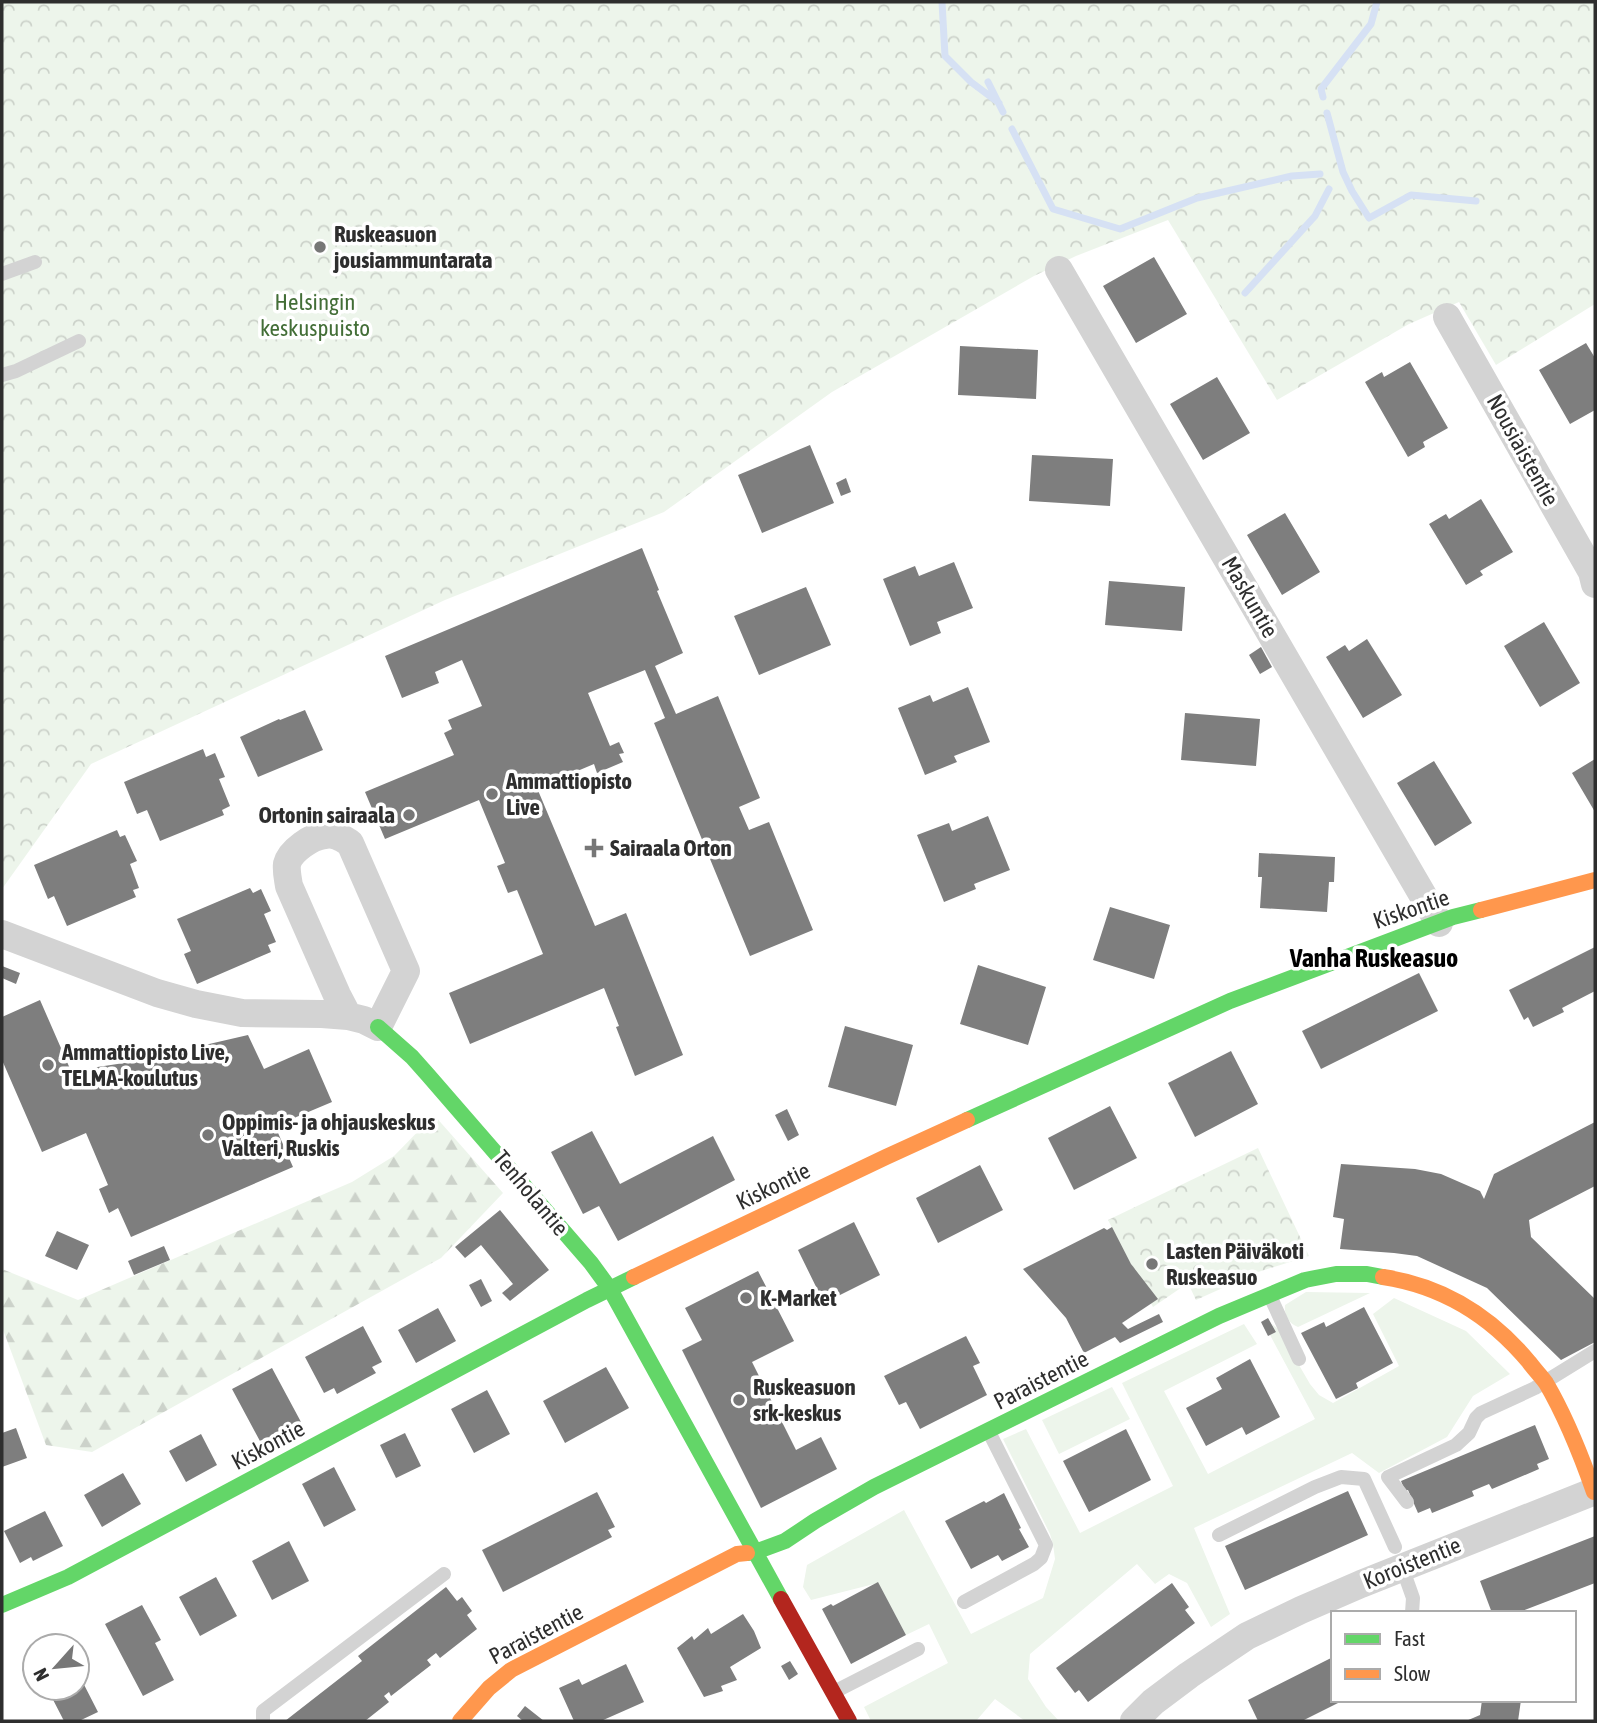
<svg xmlns="http://www.w3.org/2000/svg" width="1597" height="1723" viewBox="0 0 1597 1723" font-family="'Asap Condensed',sans-serif">
<style>
.green{fill:#edf5eb}
.forest{fill:url(#forest-firs)}
.park{fill:url(#park-crowns)}
.lines{fill:none;stroke-linecap:round;stroke-linejoin:round}
.stream{stroke:#d6e1f4;stroke-width:7}
.building{fill:#7e7e7e}
.lane{stroke:#d3d3d3;stroke-width:14}
.street{stroke:#d3d3d3;stroke-width:28}
.fast{stroke:#63d668;stroke-width:16}
.slow{stroke:#ff974d;stroke-width:16}
.jam{stroke:#b3261e;stroke-width:16}
.poi-dot{fill:#777;stroke:#fff;stroke-width:2.5}
.labels{text-anchor:middle;stroke-width:7;stroke-linejoin:round;paint-order:stroke}
.poi-label{font-size:23px;font-weight:bold;fill:#2e2e2e;stroke:#fff;text-anchor:start}
.park-label{font-size:23px;fill:#436e37;stroke:#fff}
.street-label{font-size:23px;fill:#2e2e2e;stroke:#fff}
.quarter-label{font-size:26px;font-weight:bold;fill:#000;stroke:#fff}
</style>
<defs>
<pattern id="forest-firs" width="22" height="20" patternUnits="userSpaceOnUse" patternTransform="scale(1.75)"><rect width="22" height="20" fill="#edf5eb"/><path d="M5 1l3.5 6h-7zM16 11l3.5 6h-7z" fill="#ccd2ca"/></pattern>
<pattern id="park-crowns" width="20" height="18" patternUnits="userSpaceOnUse" patternTransform="scale(1.75)"><rect width="20" height="18" fill="#edf5eb"/><path d="M2 6a3 3 0 1 1 6 0M12 15a3 3 0 1 1 6 0" fill="none" stroke="#ccd2ca"/></pattern>
</defs>
<rect width="100%" height="100%" fill="#fff"/>
<!-- green -->
<path class="green" d="M1306 1292 1370 1293 1298 1327C1288 1323 1284 1314 1285 1305Z
M1394 1298 1466 1331 1510 1374 1473 1396 1447 1437 1379 1473 1352 1453 1194 1528 1230 1614 1211 1627 1187 1583 1169 1574 1155 1584 1137 1564 1030 1654 1028 1679 1046 1707 1059 1721H1025L995 1699 976 1721H871L864 1707 948 1663 929 1624 906 1635 878 1583 811 1600 803 1587 807 1565 904 1510 971 1634 1043 1598 1055 1559 1053 1544 1050 1534 1003 1439 1026 1429 1080 1533 1173 1486 1122 1383 1244 1324 1257 1344 1164 1391 1208 1474 1315 1419 1270 1335 1276 1332 1272 1324 1278 1329 1310 1384 1319 1395 1333 1403 1399 1366 1373 1314Z
M1112 1387 1130 1419 1059 1454 1042 1420Z"/>
<!-- forest -->
<path class="forest" d="M434 1115 503 1193 441 1258 92 1452 46 1445 2 1327V1269L78 1300 352 1182 394 1156Z"/>
<!-- park -->
<path class="park" d="M2 2H1595V304L1496 365 1459 302 1409 324 1277 400 1168 220 1076 256 1034 276 832 392 664 512 445 600 91 764 2 889Z
M1258 1148 1309 1256 1258 1272 1196 1300 1188 1283 1153 1307 1108 1220Z"/>
<g class="lines">
<!-- stream -->
<path class="stream" d="M942 2 945 56 971 82 999 103
M988 82 1003 112
M1323 97 1321 89 1371 24 1377 2
M1327 113 1343 172 1352 191 1369 218 1411 195 1476 201
M1012 129 1053 209 1120 229 1197 198 1292 176 1320 174
M1245 293 1315 216 1329 189"/>
</g>
<!-- building -->
<path class="building" d="M1154 257 1187 314 1136 343 1103 286Z
M1586 343 1595 358V410L1570 424 1539 370Z
M960 346 1038 350 1036 399 958 395Z
M1410 362 1448 428 1423 442 1425 447 1408 457 1365 382 1382 372 1384 377Z
M1217 377 1250 433 1203 460 1170 404Z
M810 445 834 503 762 533 738 475Z
M1032 455 1113 459 1110 506 1029 501Z
M846 478 851 492 841 496 836 483Z
M1481 499 1513 552 1480 571 1483 575 1466 585 1429 524 1446 514 1449 519Z
M1285 513 1320 572 1282 595 1247 535Z
M642 548 659 590 657 591 683 653 655 666 676 714 718 696 760 798 739 807 749 830 769 822 813 930 750 956 654 723 665 718 645 670 588 693 610 746 619 742 624 753 619 754 623 762 597 773 594 764 537 788 595 926 626 913 683 1055 635 1076 616 1027 619 1026 604 988 470 1044 449 993 543 954 517 890 508 893 497 866 505 863 479 800 385 839 365 792 454 755 444 733 452 729 448 720 482 706 462 660 435 672 439 683 402 698 385 656Z
M954 562 973 608 937 622 941 633 910 646 883 579 915 566 919 576Z
M1109 581 1185 587 1182 631 1105 625Z
M806 587 831 645 759 675 734 616Z
M1544 622 1580 683 1540 707 1504 646Z
M1367 639 1402 695 1363 718 1326 657 1345 645 1349 651Z
M1261 647 1272 667 1260 674 1249 655Z
M968 687 990 742 954 756 957 762 925 775 898 708 930 695 933 702Z
M305 710 323 750 258 777 240 737 279 719 280 720Z
M1185 713 1260 719 1256 766 1181 760Z
M203 749 206 757 215 753 225 777 219 779 230 806 222 810 224 815 160 841 147 810 137 814 124 782Z
M1595 759V812L1572 773Z
M1434 761 1472 823 1435 846 1397 783Z
M988 816 1010 870 974 884 976 889 944 902 917 835 949 823 952 831Z
M117 830 120 837 125 835 137 861 130 864 139 888 133 890 136 897 67 926 54 896 48 899 34 865Z
M1259 853 1335 857 1334 882H1329L1327 912 1260 908 1262 877H1258Z
M250 888 253 893 261 889 271 911 264 914 276 942 268 945 271 952 197 984 184 954 191 951 177 919Z
M1110 907 1170 925 1154 979 1093 960Z
M1595 947V991L1562 1008 1564 1012 1533 1027 1528 1017 1524 1020 1509 990Z
M978 965 1046 987 1028 1045 960 1024Z
M2 966 20 973 16 984 2 978Z
M1419 973 1438 1011 1321 1069 1302 1031Z
M40 1000 71 1071 124 1063 162 1046 166 1054 248 1035 264 1069 309 1049 332 1102 275 1126 293 1167 131 1237 118 1208 109 1213 99 1189 108 1185 86 1133 42 1152 2 1060V1017Z
M845 1026 913 1045 896 1106 828 1087Z
M1231 1051 1258 1104 1195 1137 1168 1083Z
M1110 1106 1137 1158 1074 1190 1048 1138Z
M787 1109 799 1135 788 1141 775 1115Z
M1595 1122V1186L1529 1220 1531 1237 1595 1299V1342L1561 1360 1487 1288 1417 1256 1394 1253 1340 1249 1344 1219 1333 1217 1341 1164 1415 1169 1441 1174 1480 1191 1484 1199 1494 1174Z
M592 1131 620 1184 713 1136 735 1180 618 1241 599 1206 583 1214 551 1152Z
M980 1165 1003 1210 938 1243 916 1198Z
M500 1210 549 1270 510 1301 502 1293 513 1284 481 1245 465 1258 455 1247Z
M854 1222 880 1275 824 1303 798 1250Z
M1112 1227 1131 1264 1158 1299 1122 1323 1128 1329 1159 1314 1163 1322 1120 1343 1115 1337 1084 1353 1066 1318 1023 1269 1104 1228 1107 1230Z
M57 1231 89 1245 77 1270 45 1256Z
M164 1246 170 1260 134 1275 128 1261Z
M758 1271 794 1341 752 1362 796 1450 821 1437 837 1469 761 1508 682 1350 702 1340 685 1308Z
M481 1279 492 1301 481 1307 469 1285Z
M1364 1307 1393 1363 1356 1383 1358 1388 1336 1399 1301 1333 1324 1322 1326 1327Z
M438 1308 456 1341 416 1363 398 1330Z
M1268 1318 1276 1332 1268 1336 1261 1322Z
M363 1326 382 1362 372 1367 376 1373 337 1394 334 1388 324 1393 305 1357Z
M966 1336 980 1363 973 1366 987 1395 920 1429 906 1402 899 1405 884 1376Z
M1250 1359 1280 1417 1246 1435 1242 1427 1206 1446 1186 1408 1222 1389 1216 1378Z
M606 1367 629 1408 565 1443 543 1401Z
M272 1368 301 1422 261 1443 232 1389Z
M487 1390 510 1434 474 1453 451 1409Z
M1535 1425 1549 1459 1537 1464 1539 1469 1492 1489 1489 1484 1472 1491 1474 1496 1432 1513 1430 1508 1418 1513 1408 1490 1405 1491 1401 1481Z
M16 1428 27 1458 2 1467V1433Z
M1126 1429 1151 1480 1089 1512 1063 1461Z
M405 1433 421 1466 396 1478 380 1445Z
M201 1434 217 1465 186 1482 169 1451Z
M334 1467 356 1510 324 1527 302 1484Z
M123 1473 141 1504 102 1527 84 1495Z
M1348 1491 1368 1535 1245 1590 1225 1546Z
M597 1492 615 1527 608 1530 612 1537 503 1592 482 1550Z
M1004 1493 1021 1528 1019 1529 1029 1547 1002 1561 998 1555 971 1569 945 1521 984 1501 986 1503Z
M45 1511 63 1546 33 1561 31 1557 20 1563 4 1531Z
M1595 1536V1583L1517 1613H1492L1480 1581Z
M289 1541 309 1581 272 1600 252 1561Z
M216 1577 237 1616 200 1636 179 1597Z
M878 1582 906 1635 851 1664 822 1609 831 1604 833 1606Z
M1172 1583 1189 1607 1185 1610 1195 1623 1088 1702 1079 1690 1075 1693 1056 1668Z
M446 1587 457 1601 462 1597 472 1611 467 1615 477 1629 440 1658 436 1653 427 1660 431 1665 391 1696 389 1692 384 1696 389 1702 365 1721H285L362 1661 358 1656Z
M142 1605 161 1640 155 1643 174 1680 143 1696 105 1624Z
M743 1614 754 1631 761 1648 730 1667 737 1680 721 1686 723 1691 704 1697 677 1648 692 1636 694 1640 708 1628 711 1634Z
M1333 1657V1700H1344L1302 1721H1258L1248 1700Z
M790 1661 798 1674 789 1680 781 1666Z
M626 1664 644 1702 601 1721H574L559 1688 579 1679 582 1685Z
M77 1671 98 1712 79 1721H64L47 1688H77Z
M1482 1700H1521L1518 1721H1466L1480 1715Z
M525 1706 544 1721H523L517 1716Z"/>
<g class="lines">
<!-- lane -->
<path class="lane" d="M2 274 35 262
M2 375 16 371 79 341
M1270 1296 1299 1359
M1407 1502 1388 1477 1456 1445 1469 1433 1476 1418 1481 1413 1535 1388 1595 1351
M1219 1535 1315 1487 1341 1477 1364 1479 1395 1547
M1402 1567 1413 1598 1412 1613
M964 1602 1034 1564 1041 1558 1046 1545 989 1432
M834 1692 918 1649
M263 1721V1711L444 1574"/>
<!-- street -->
<path class="street" d="M1059 270 1439 923
M1447 317 1592 572 1595 584
M2 934 157 993 196 1004 242 1013 322 1014 348 1016 364 1020 378 1027 406 971 350 843C342 838 335 833 325 835 312 836 290 851 287 864 286 871 288 879 289 886L337 995 348 1016
M1134 1721 1153 1702 1189 1675 1247 1636 1301 1610 1361 1584 1595 1491"/>
<!-- fast -->
<path class="fast" d="M378 1027 412 1057 428 1075 591 1263 610 1289 781 1599
M967 1120 1230 1001 1453 917 1481 910
M747 1553 755 1552 785 1541 815 1521 874 1487 1219 1316 1305 1280 1336 1274H1367L1383 1277
M2 1605 68 1577 587 1300 634 1277"/>
<!-- slow -->
<path class="slow" d="M1481 910 1595 880
M634 1277 886 1157 967 1120
M1383 1277C1443 1286 1490 1315 1529 1362 1534 1369 1541 1376 1546 1383 1566 1417 1581 1455 1594 1492
M460 1721 489 1688 511 1670 737 1554 747 1553"/>
<!-- jam -->
<path class="jam" d="M781 1599 849 1721"/>
</g>
<!-- markers -->
<g class="poi-dot">
<circle cx="320" cy="247" r="7"/>
<circle cx="492" cy="794" r="7"/>
<circle cx="409" cy="815" r="7"/>
<path d="M590.5 837.5h7v7h7v7h-7v7h-7v-7h-7v-7h7z"/>
<circle cx="48" cy="1065" r="7"/>
<circle cx="208" cy="1135" r="7"/>
<circle cx="1152" cy="1264" r="7"/>
<circle cx="746" cy="1298" r="7"/>
<circle cx="739" cy="1400" r="7"/>
</g>
<g class="labels">
<!-- poi labels -->
<g class="poi-label">
<text x="334" y="242">Ruskeasuon<tspan x="334" dy="26">jousiammuntarata</tspan></text>
<text x="506" y="789">Ammattiopisto<tspan x="506" dy="26">Live</tspan></text>
<text x="395" y="823" text-anchor="end">Ortonin sairaala</text>
<text x="610" y="856">Sairaala Orton</text>
<text x="62" y="1060">Ammattiopisto Live,<tspan x="62" dy="26">TELMA-koulutus</tspan></text>
<text x="222" y="1130">Oppimis- ja ohjauskeskus<tspan x="222" dy="26">Valteri, Ruskis</tspan></text>
<text x="1166" y="1259">Lasten Päiväkoti<tspan x="1166" dy="26">Ruskeasuo</tspan></text>
<text x="760" y="1306">K-Market</text>
<text x="753" y="1395">Ruskeasuon<tspan x="753" dy="26">srk-keskus</tspan></text>
</g>
<!-- park labels -->
<g class="park-label">
<text x="315" y="310">Helsingin<tspan x="315" dy="26">keskuspuisto</tspan></text>
</g>
<!-- street labels -->
<g class="street-label">
<text transform="translate(1523 450) rotate(61)" y="8">Nousiaistentie</text>
<text transform="translate(1250 597) rotate(60)" y="8">Maskuntie</text>
<text transform="translate(1411 909) rotate(-19)" y="8">Kiskontie</text>
<text transform="translate(773 1186) rotate(-26)" y="8">Kiskontie</text>
<text transform="translate(531 1193) rotate(50)" y="8">Tenholantie</text>
<text transform="translate(1041 1380) rotate(-27)" y="8">Paraistentie</text>
<text transform="translate(268 1445) rotate(-28)" y="8">Kiskontie</text>
<text transform="translate(1412 1563) rotate(-22)" y="8">Koroistentie</text>
<text transform="translate(536 1634) rotate(-28)" y="8">Paraistentie</text>
</g>
<!-- quarter labels -->
<g class="quarter-label">
<text x="1374" y="967">Vanha Ruskeasuo</text>
</g>
</g>
<!-- border -->
<rect width="1597" height="1723" fill="none" stroke="#2e2e2e" stroke-width="7"/>
<!-- legend -->
<rect x="1331" y="1611" width="245" height="91" fill="#ffffff" stroke="#ababab" stroke-width="2"/>
<rect x="1345" y="1634" width="35" height="10" fill="#63d668" stroke="#ababab" stroke-width="2"/>
<text x="1394" y="1646" font-size="21" fill="#2e2e2e">Fast</text>
<rect x="1345" y="1669" width="35" height="10" fill="#ff974d" stroke="#ababab" stroke-width="2"/>
<text x="1394" y="1681" font-size="21" fill="#2e2e2e">Slow</text>
<!-- north arrow -->
<g transform="translate(56 1667) rotate(243)"><circle r="33" fill="#ffffff" stroke="#ababab" stroke-width="2"/>
<path d="M0-5L12 26L0 18L-12 26Z" fill="#777777"/>
<text y="-10" font-size="19" font-weight="bold" text-anchor="middle" fill="#2e2e2e">N</text>
</g>
</svg>
